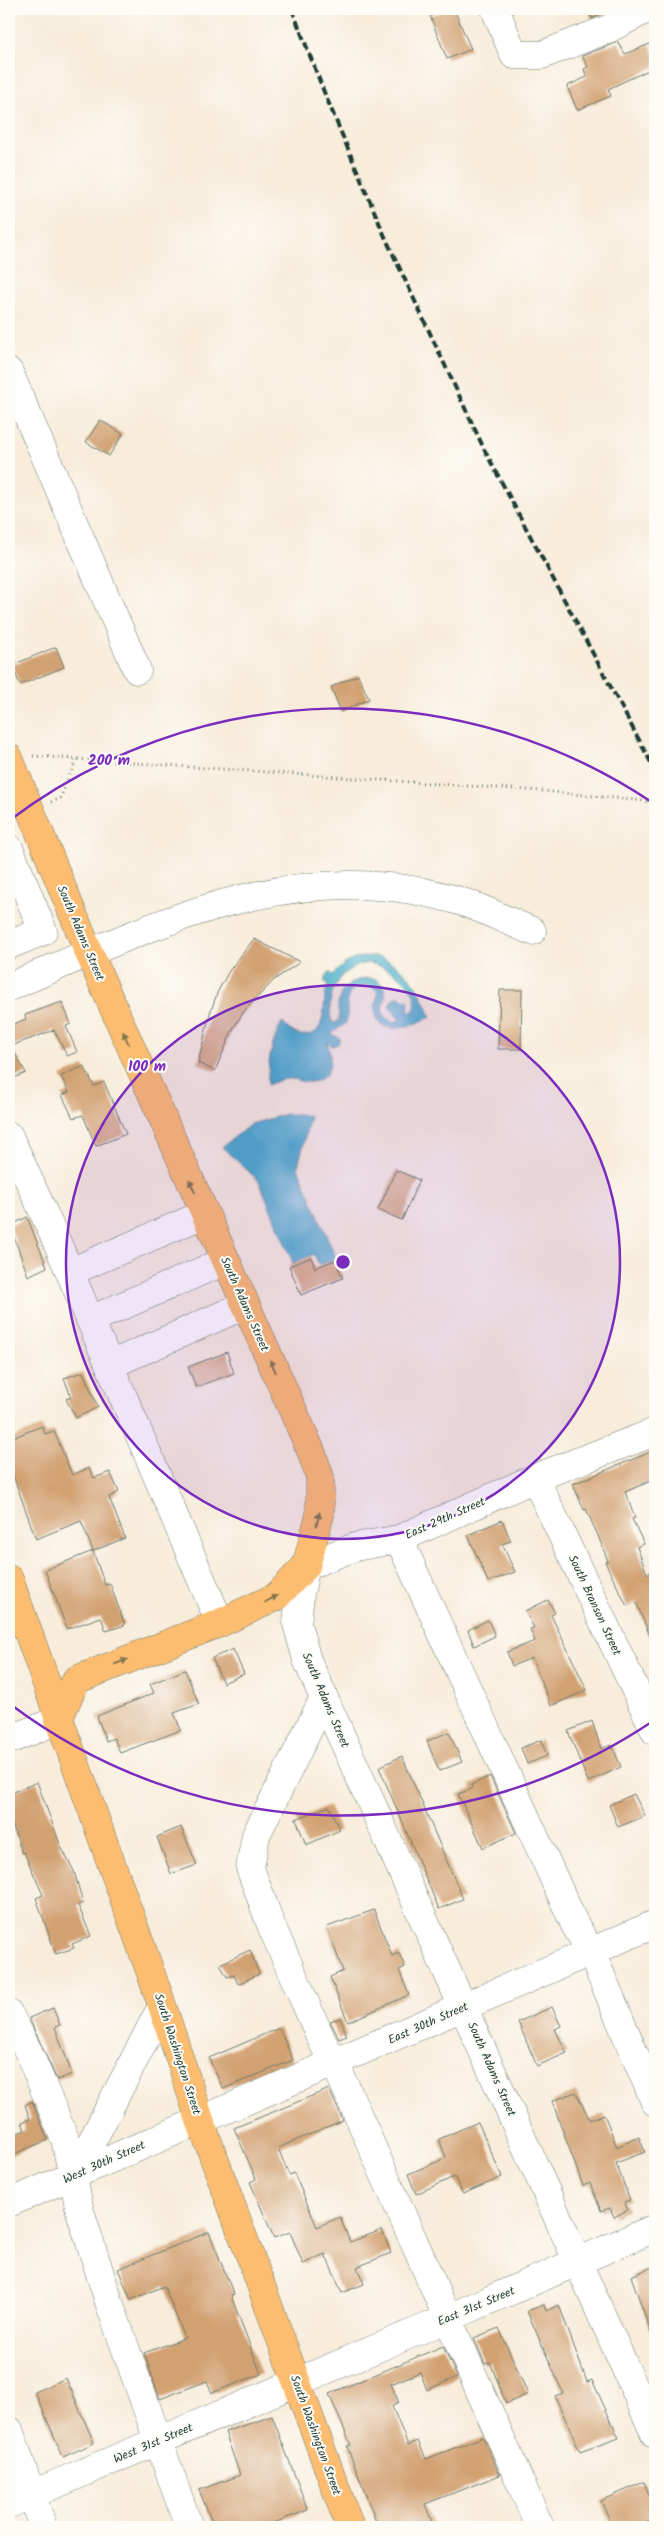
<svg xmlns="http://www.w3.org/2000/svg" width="664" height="2536" viewBox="0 0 664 2536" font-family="Kalam,sans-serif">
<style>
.water{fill:#4aadc9;stroke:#34757e;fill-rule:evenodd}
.building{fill:#d2a172}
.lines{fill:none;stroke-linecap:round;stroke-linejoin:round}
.minor-casing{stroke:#6b7a6e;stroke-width:29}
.major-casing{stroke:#6b7a6e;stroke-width:29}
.path{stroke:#6b7a6e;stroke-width:3;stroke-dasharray:1 4;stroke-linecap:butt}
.minor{stroke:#fff;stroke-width:28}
.major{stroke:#fcbd6f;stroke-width:28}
.rail{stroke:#1f3d34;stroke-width:4;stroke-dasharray:8 4;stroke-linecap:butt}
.oneway{fill:#82774f}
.ring{fill:none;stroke:#7b2cbf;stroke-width:2.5}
.labels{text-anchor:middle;stroke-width:4;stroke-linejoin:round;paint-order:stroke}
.street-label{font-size:12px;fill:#1f3d34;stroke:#fdfcf7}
.centre{fill:#7b2cbf;stroke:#fdfcf7;stroke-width:2.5}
.ring-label{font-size:15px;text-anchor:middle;font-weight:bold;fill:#7b2cbf;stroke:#fdfcf7;stroke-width:4;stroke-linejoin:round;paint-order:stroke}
</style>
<rect width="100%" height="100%" fill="#fdfcf7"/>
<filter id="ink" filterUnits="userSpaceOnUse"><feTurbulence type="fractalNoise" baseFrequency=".02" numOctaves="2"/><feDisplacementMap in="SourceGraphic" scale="10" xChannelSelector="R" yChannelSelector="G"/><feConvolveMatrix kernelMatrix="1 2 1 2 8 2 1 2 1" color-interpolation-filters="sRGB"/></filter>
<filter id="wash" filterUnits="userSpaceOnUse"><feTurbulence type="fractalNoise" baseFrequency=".0096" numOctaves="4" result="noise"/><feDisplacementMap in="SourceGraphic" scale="20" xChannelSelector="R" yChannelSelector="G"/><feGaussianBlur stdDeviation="1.12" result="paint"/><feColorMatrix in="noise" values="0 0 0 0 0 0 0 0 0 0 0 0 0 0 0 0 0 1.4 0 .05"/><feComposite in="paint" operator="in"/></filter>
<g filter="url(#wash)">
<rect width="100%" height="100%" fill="#f8ecda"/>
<!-- water -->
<path class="water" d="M374 956C407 964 420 988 431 1017 415 1024 378 1042 375 1010 374 1003 379 998 377 991 373 986 369 985 362 986 340 990 351 1009 346 1023L331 1034 340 1038 338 1044 332 1046 327 1042C334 1060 331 1083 307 1082 301 1082 297 1079 291 1079 283 1078 275 1082 268 1085 267 1063 272 1042 282 1022 292 1034 303 1040 317 1031 327 1017 322 1000 328 984L324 981 329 972 333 975C345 961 356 956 374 956ZM367 963C387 965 420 984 415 1009L408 1014 409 1001 398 996 391 1001 389 1006 400 1020 394 1022 386 1018 382 1011C382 1004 387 999 385 992 380 968 346 979 340 996 336 1004 339 1011 339 1019L336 1023 332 1022C325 995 338 968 367 963Z
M286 1114 310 1116 298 1167 336 1258 319 1265 314 1254 293 1263 259 1181 222 1147 251 1124Z"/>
<g id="blocks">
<!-- building -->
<path class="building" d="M449 9H454L471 49 447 59 430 16Z
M587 9H599L602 14 592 19Z
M618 42 625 54 650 44 655 55V67L608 89 611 96 577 110 567 86 587 77 584 69 588 67 582 56Z
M100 420 123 434 109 456 86 442Z
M56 647 64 667 20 685 12 665Z
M358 675 369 699 341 712 331 687Z
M254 939 300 962 274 980 244 1011 233 1029 215 1071 198 1063 210 1013 218 991 229 971Z
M500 990H522L521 1049H498Z
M62 1002 71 1024 66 1026 77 1052 67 1056 54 1030 11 1046 26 1073 9 1080V1026L26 1019 25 1015Z
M84 1066 94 1086 104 1082 126 1134 96 1146 83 1115 73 1118 62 1095 69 1092 61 1076Z
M396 1170 419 1180 402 1220 378 1210Z
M27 1217 47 1267 28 1276 10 1226Z
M311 1257 315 1268 335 1260 343 1278 301 1295 289 1266Z
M227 1352 234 1373 196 1387 188 1367Z
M83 1372 98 1407 76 1418 66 1399 71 1397 64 1378Z
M42 1426 45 1434 54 1431 72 1475 89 1468 94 1478 110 1472 119 1492 109 1497 125 1538 93 1551 81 1521 36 1539 9 1464V1439Z
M655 1450V1479L625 1492 635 1518 632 1519 644 1544 637 1547 647 1574 655 1570V1649L636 1602 627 1606 605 1562 608 1561 599 1538 586 1509 584 1510 573 1484Z
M502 1520 511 1541 502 1544 515 1572 488 1582 468 1535Z
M93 1551 105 1585 110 1584 125 1625 106 1631 101 1617 67 1629 45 1570Z
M548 1600 555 1613 551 1615 587 1690 551 1706 532 1658 512 1666 507 1652 535 1641 530 1629 534 1628 525 1611Z
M488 1620 495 1636 474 1646 468 1630Z
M233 1649 244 1674 223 1683 212 1658Z
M185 1670 199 1704 174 1713 181 1730 120 1753 114 1738 106 1741 97 1716 154 1693 150 1684Z
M592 1721 601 1749 612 1745 621 1767 588 1782 568 1731Z
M449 1732 462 1762 439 1771 427 1741Z
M541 1740 547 1756 527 1764 521 1748Z
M402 1756 463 1899 439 1909 379 1767Z
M490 1776 516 1833 483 1848 458 1794 472 1789 471 1785Z
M37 1782 61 1847 74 1871 83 1903 78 1905 91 1936 72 1944 74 1948 56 1954 36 1898 43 1895 24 1852 22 1853 9 1815V1794Z
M634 1794 645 1816 618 1827 609 1805Z
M329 1806 340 1830 306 1845 296 1819Z
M181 1827 197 1865 171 1874 157 1837Z
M374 1910 392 1956 399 1953 405 1967 399 1970 409 1995 348 2022 330 1977 343 1971 327 1927Z
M250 1950 259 1974 238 1984 234 1975 227 1977 220 1964Z
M552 2007 561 2026 555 2029 567 2053 537 2066 518 2022Z
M53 2008 60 2025 55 2027 72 2074 57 2080 29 2018Z
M340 2018 347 2036 339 2039 330 2021Z
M279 2028 293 2060 223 2089 209 2058Z
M329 2089 343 2120 278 2148 289 2175 294 2173 317 2227 340 2217 350 2242 382 2230 391 2253 357 2267 364 2284 342 2293 325 2254 303 2264 290 2232 274 2238 250 2182 256 2179 234 2128Z
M576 2092 590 2120 604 2114 617 2147 639 2137 645 2152 616 2163 630 2200 624 2202 628 2210 614 2217 610 2208 601 2211 590 2183 583 2186 552 2101Z
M32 2101 48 2140 9 2156V2137L25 2130 22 2122 30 2119 25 2105Z
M478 2122 502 2177 463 2194 454 2177 416 2194 408 2174 446 2158 439 2139Z
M209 2232 234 2295 231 2296 261 2374 212 2393 207 2381 160 2399 144 2353 185 2338 164 2286 131 2300 118 2269Z
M655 2266V2337L653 2338 631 2276Z
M544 2305 546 2311 559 2305 587 2382 592 2380 619 2438 580 2452 555 2396 563 2393 527 2311Z
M499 2328 528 2394 506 2404 490 2362 485 2364 474 2338Z
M443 2346 457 2377 427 2390 420 2372 391 2384 399 2403 392 2406 408 2445 418 2441 426 2459 483 2437 500 2475 425 2504 434 2527H378L347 2446 351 2445 329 2394Z
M66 2378 94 2443 63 2457 35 2392Z
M272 2416 308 2510 263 2527H214L199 2490 240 2475 225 2432Z
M644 2482 655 2510V2518L634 2527H613L601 2501Z"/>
</g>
</g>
<g filter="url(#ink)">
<use href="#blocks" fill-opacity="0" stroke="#6b7a6e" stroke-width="1"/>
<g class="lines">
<defs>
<path id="minor" d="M495 9 514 55H542L608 29 647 9
M9 372 137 670
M9 848 43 931 9 945
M9 987C158 924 299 850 466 903 488 911 510 922 532 931
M9 1136 59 1247 220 1623
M70 1272 204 1214
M90 1320 225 1261
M110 1365 245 1305
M655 1432 535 1478 399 1539 355 1547 306 1566 300 1594 297 1624 307 1660 655 2434
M535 1478 655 1731
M399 1539 575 1925 591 1952 655 2102
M324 1698 256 1835 250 1868 271 1925 323 2043 335 2063 540 2527
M9 1740 58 1720
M9 2014 29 2053 65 2139 80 2211 110 2305 189 2527
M74 2176 162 2006
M9 2203 655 1924
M9 2430 43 2527
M9 2504 446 2319 655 2228"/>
<path id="major" d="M9 758 89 953 311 1451 320 1477V1515L306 1566 276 1597 220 1623 76 1680 58 1720
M9 1579 160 1999 200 2120 350 2527"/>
</defs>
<!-- minor casing -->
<use href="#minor" class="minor-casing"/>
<!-- major casing -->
<use href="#major" class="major-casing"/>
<!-- path -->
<path class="path" d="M33 756 542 791 655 802
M51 802 60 799 76 760"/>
<!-- minor -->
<use href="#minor" class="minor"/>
<!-- major -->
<use href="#major" class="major"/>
<!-- rail -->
<path class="rail" d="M292 9 324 92 386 239 485 451 655 770"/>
</g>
<!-- one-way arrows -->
<defs><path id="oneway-solid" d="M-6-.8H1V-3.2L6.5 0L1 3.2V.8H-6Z" transform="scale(1.25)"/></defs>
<g class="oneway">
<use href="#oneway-solid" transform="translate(126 1038) rotate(-114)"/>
<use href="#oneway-solid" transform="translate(192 1186) rotate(-114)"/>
<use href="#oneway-solid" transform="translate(273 1366) rotate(-114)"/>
<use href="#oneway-solid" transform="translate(318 1519) rotate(-78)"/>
<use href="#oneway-solid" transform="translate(271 1599) rotate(-30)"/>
<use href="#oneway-solid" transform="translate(121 1662) rotate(-21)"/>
</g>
</g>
<!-- distance rings -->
<circle cx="343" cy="1262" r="277" fill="#7b2cbf" fill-opacity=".12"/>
<g class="ring">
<circle cx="343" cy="1262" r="277"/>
<path d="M653 1721A554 554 0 0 1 10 1704M10 820A554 554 0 0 1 653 803"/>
</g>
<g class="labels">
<!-- street labels -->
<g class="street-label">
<text transform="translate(81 933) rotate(67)" y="4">South Adams Street</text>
<text transform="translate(245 1304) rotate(66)" y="4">South Adams Street</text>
<text transform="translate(445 1518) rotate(-24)" y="4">East 29th Street</text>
<text transform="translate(595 1605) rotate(65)" y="4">South Branson Street</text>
<text transform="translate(326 1700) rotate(67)" y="4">South Adams Street</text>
<text transform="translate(428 2023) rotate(-24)" y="4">East 30th Street</text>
<text transform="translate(178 2054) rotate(72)" y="4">South Washington Street</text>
<text transform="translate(492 2069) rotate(66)" y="4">South Adams Street</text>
<text transform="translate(104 2162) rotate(-24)" y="4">West 30th Street</text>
<text transform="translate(476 2306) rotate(-23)" y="4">East 31st Street</text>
<text transform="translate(316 2435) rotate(70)" y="4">South Washington Street</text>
<text transform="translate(153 2443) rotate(-23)" y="4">West 31st Street</text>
</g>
</g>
<circle cx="343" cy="1262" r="8" class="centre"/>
<g class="ring-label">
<text x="109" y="765">200 m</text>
<text x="147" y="1071">100 m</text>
</g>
<!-- margin -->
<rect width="664" height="2536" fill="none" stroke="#fdfcf7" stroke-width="30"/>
</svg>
